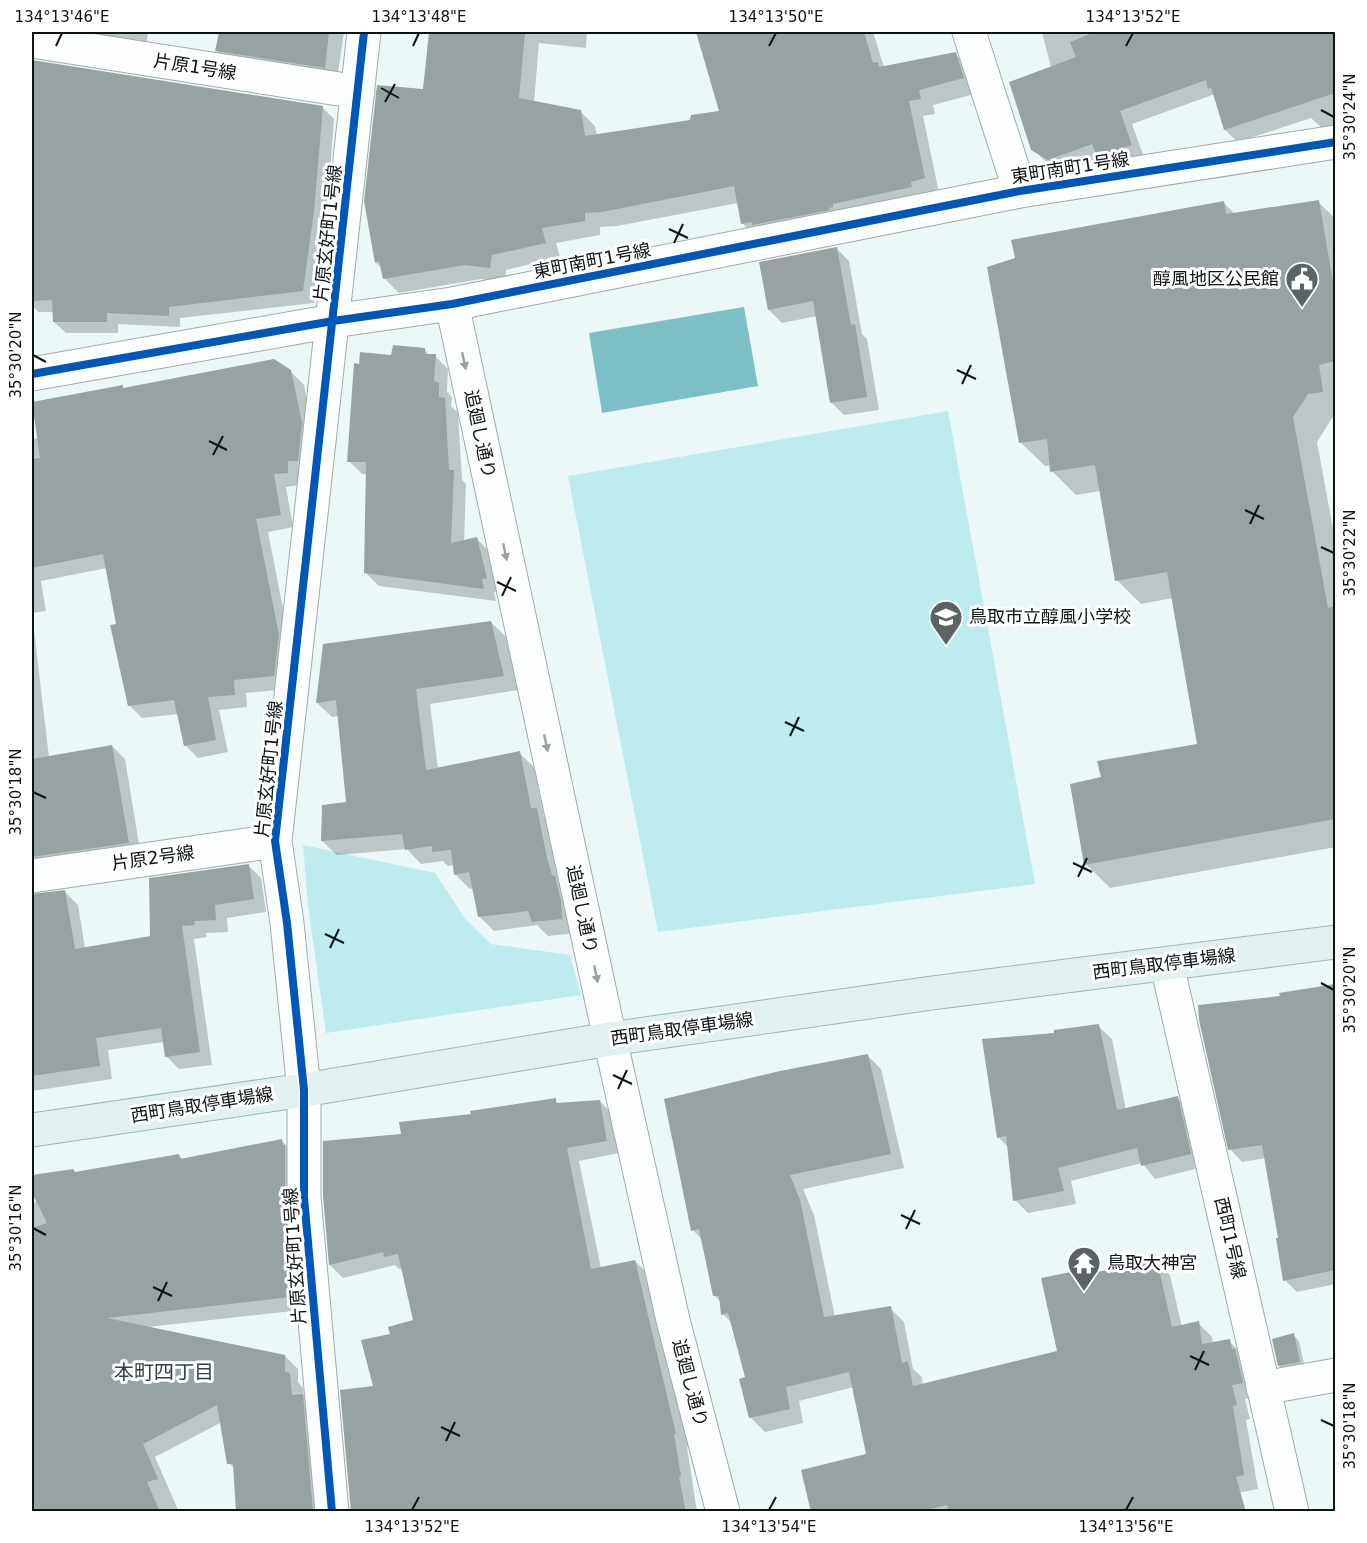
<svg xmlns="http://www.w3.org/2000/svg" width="1367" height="1543" viewBox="0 0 1367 1543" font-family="'DejaVu Sans','Noto Sans JP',sans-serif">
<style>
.green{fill:#bdebee}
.water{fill:#7cc0c5}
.shadow{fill:#0003}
.building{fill:#98a2a2}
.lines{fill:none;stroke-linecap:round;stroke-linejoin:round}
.minor-casing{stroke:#a1aaaa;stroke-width:35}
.major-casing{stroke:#9bb6b8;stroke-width:35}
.minor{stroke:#fcfefe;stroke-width:33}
.major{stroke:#e3f0f0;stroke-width:33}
.cycleway-casing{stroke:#fff;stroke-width:11}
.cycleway{stroke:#0057b8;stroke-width:8}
.oneway{fill:#9ca0a1}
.ticks{fill:none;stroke:#0c1415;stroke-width:2}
.labels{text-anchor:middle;stroke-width:6;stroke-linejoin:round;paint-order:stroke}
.street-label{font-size:18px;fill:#0c1415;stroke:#fff}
.poi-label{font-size:18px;fill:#0c1415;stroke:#fff;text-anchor:start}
.neighbourhood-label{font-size:20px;fill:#314445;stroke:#fff}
.neatline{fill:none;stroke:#0c1415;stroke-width:2}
.ticks-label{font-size:15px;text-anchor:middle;fill:#0c1415}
</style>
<rect width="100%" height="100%" fill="#ecf8f8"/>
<!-- green -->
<path class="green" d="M948 411 1035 884 658 932 568 476Z
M303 845 435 873 466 920 491 944 570 955 581 995 326 1033 308 906Z"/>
<!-- water -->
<path class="water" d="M744 307 758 386 602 413 589 333Z"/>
<!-- shadow -->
<path class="shadow" d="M32 32H148L146 49Z
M220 32H344L337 79 228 62 216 50Z
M430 32H587L586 48 539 43 534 103 580 111 595 126 597 136 692 121 721 112 698 32H873L884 67 955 54 970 69 978 93 933 105 935 114 923 116 939 193 757 238 742 223 738 203 617 226 600 227V235L556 243 560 257 506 270 505 282 481 279 399 293 384 278 382 268 376 263 366 201 425 91Z
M1042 32H1212L1218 48 1263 40 1336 33V130L1325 131 1311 118 1238 142 1225 130 1215 94 1132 124 1144 157 1110 169 1100 158 1062 172 1046 162 1033 149 1051 67Z
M32 61 322 107 334 119 326 224 314 303 180 318V327L118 324V333H66L54 322V312H38L32 305Z
M1223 202 1235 214 1318 202 1336 219V417L1332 418 1317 442 1336 545V847L1110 888 1086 864 1199 746 1173 598 1141 604 1117 580 1101 491 1076 495 1052 471 1051 465 1045 466 1021 443Z
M836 248 849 261 862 334 867 339 879 410 844 415 831 402 817 316 782 323 769 310Z
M424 349 430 356H435L448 369 447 392 452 397 451 406 458 413 462 480 466 484 464 541 477 539 490 552 499 591 494 592 496 601 379 586 366 573 368 474H362L349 461 360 366Z
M290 371 304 385 314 437 300 485 286 487 293 527 268 532 291 649 287 689 246 693 247 707 219 710 228 752 198 758 185 745 179 714 142 718 129 705 107 568 41 581 46 611 32 613 49 757 112 746 125 759 141 856 32 876V439L39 438 122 387 124 389Z
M491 622 506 637 518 690 430 704 438 769 519 753 534 767 544 817 551 824 576 933 548 936 537 925 494 931 479 916 474 888 470 889 455 874 454 865 448 866 443 861 421 864 407 849 337 855 322 841 348 803 339 716 332 717 317 703 324 646Z
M248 865 261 878 266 912 227 918 228 932 206 933 207 937 194 939 212 1065 179 1069 166 1056 164 1042 108 1050 112 1079 32 1091V896L65 892 78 905 85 948 152 938Z
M1336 985V1284L1297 1292 1285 1280 1280 1239 1266 1158 1242 1162 1230 1149 1282 998 1281 994Z
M1098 1026 1112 1039 1126 1110 1177 1098 1190 1111 1203 1167 1155 1179 1142 1163 1071 1181 1076 1204 1028 1213 1015 1200 1009 1148 998 1137 1056 1034Z
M867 1055 881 1069 904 1168 803 1189 814 1215 835 1317 890 1308 904 1322 913 1369 922 1377 923 1385 1059 1352 1091 1269 1095 1273 1156 1261 1170 1275 1182 1327 1198 1323 1212 1337 1213 1344 1229 1341 1243 1355 1256 1396 1245 1399 1250 1419 1246 1420 1258 1489 1143 1512H812L868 1455 854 1387 799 1401 803 1423 765 1432 751 1418 746 1378 733 1324 723 1314 721 1302 714 1295 702 1240 693 1230Z
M555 1100 560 1105 600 1101 613 1115 619 1153 579 1161 601 1268 635 1261 648 1274 689 1447H687L697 1512H352L374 1387 392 1335 415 1321 403 1268 399 1269 395 1265 343 1278 330 1265 403 1135 472 1115Z
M282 1141 295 1154 302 1310 148 1327 285 1356 298 1369V1382L303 1388 304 1397 315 1409 325 1512H237L235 1469 229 1463 222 1422 155 1457 179 1512H32V1203L38 1201 32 1189V1177L73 1170 76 1173 179 1155 183 1160Z
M1293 1335 1299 1341 1305 1368 1286 1372 1279 1366Z"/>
<!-- building -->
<path class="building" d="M219 32H329L325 68 215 51Z
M429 32H525L519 98 581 110 585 136 690 120 691 115 719 111 696 32H864L873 63 878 62 879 67 956 52 964 78 919 90 921 99 909 101 925 178 911 182 912 187 833 204V207L829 208 830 210 752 225V222L741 224 734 186 602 212 585 213V221L542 228 546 243 492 255 490 268 465 265 383 279 379 261 375 263 364 201 377 85 423 89Z
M1095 32H1335V93L1224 130 1211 87 1208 89 1206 80 1120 111 1132 145 1097 157 1092 144 1048 160 1031 150 1009 82 1076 57 1070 42Z
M32 60 323 106 314 211 303 291 169 307V316L107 313V322H53L52 300 32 301Z
M1319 200 1335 294V361L1319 365 1323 392 1308 394 1293 417 1328 608 1335 606V819L1084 865 1070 784 1101 777 1097 761 1197 744 1167 572 1115 581 1095 465 1050 472 1047 439 1019 443 987 267 1015 258 1011 240 1224 201 1226 214Z
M837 247 851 325 855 324 867 397 830 403 813 301 768 310 759 262Z
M393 345 425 348V354H436L434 381 439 383V397L445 398 449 470H454L451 543 477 537 487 578 482 579 484 589 364 573 366 462H347L354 363 359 364 360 352 391 355Z
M274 359 291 370 302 423 298 461H288V473L274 474 281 515 256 519 279 635 274 676 234 680 235 695 208 697 216 740 184 746 174 700 128 706 110 625 116 624 103 554 32 568V459L40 458 32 402 123 385V388Z
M491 621 504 676 416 689 426 770 520 751 531 808H537L547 858 552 875 555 876 561 901 562 919 532 922 528 911 478 917 469 872 454 875 451 850 432 852V846L405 850 402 834 321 841 322 805 346 802 336 700 316 703 323 644Z
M112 745 129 843 32 857V759Z
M249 864 254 899 215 905 216 920 194 921 195 925 182 926 200 1052 165 1057 161 1028 96 1038 100 1066 32 1076V894L65 890 75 949 150 936 149 878Z
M1335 984V1270L1283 1281 1276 1238H1278L1262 1145 1228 1150 1199 1020 1198 1005 1280 996 1279 993Z
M1099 1024 1117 1110 1178 1096 1191 1154 1141 1166 1137 1148 1058 1168 1064 1191 1013 1201 1006 1136 997 1138 982 1039 1054 1033V1030Z
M868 1054 891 1154 790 1175 800 1200 824 1317 891 1306 902 1363 908 1361 913 1386 1057 1351 1041 1278 1091 1268 1092 1273 1157 1260 1172 1327 1199 1321 1202 1344 1230 1339 1232 1349 1235 1348 1243 1383 1232 1385 1237 1405 1233 1406 1244 1475 1236 1477 1246 1512H949L947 1505 918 1512H811L801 1470 866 1454 849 1372 786 1387 790 1409 749 1418 739 1379 745 1377 728 1313 721 1315 719 1296H713L699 1229 691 1231 664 1099 780 1071Z
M556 1098V1103L600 1100 607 1141 567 1148 591 1269 635 1260 676 1434H674L681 1476 679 1477 686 1512H351L340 1390 373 1386 361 1340 390 1334 388 1327 413 1320 398 1254 384 1257 383 1252 329 1265 323 1196V1141L401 1134 399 1122 471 1114 470 1111Z
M282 1139 283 1145H285V1199L292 1274 287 1275 290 1297 107 1318 285 1355V1372L290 1373 292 1395 303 1394 313 1512H236L233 1464H227L217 1405 143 1444 158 1479 147 1482 160 1512H32V1228L47 1223 32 1193V1175L73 1169 75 1172 179 1154 180 1159Z
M1294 1333 1300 1362 1278 1366 1272 1339Z"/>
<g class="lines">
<defs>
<path id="minor" d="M969 32 1020 191
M32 41 358 92
M452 304 610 1039 673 1320 723 1512
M32 374 333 321 452 304 1020 191 1336 142
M32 876 275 841
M1167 965 1292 1512
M1263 1388 1336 1375
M332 1512 304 1197V1090L287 923 275 841 364 32"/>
<path id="major" d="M32 1130 304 1090 610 1039 932 993 1336 942"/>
</defs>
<!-- minor casing -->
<use href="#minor" class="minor-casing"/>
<!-- major casing -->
<use href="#major" class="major-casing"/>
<!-- minor -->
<use href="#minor" class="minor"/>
<!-- major -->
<use href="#major" class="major"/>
<defs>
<path id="cycleway" d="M32 374 333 321 452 304 1020 191 1336 142
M332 1512 304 1197V1090L287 923 275 841 364 32"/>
</defs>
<!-- cycleway casing -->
<use href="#cycleway" class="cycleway-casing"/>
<!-- cycleway -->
<use href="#cycleway" class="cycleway"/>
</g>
<!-- one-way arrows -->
<defs><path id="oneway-solid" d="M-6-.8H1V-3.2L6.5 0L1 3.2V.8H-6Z" transform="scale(1.5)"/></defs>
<g class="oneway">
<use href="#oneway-solid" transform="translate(464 361) rotate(78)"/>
<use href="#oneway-solid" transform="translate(505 552) rotate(78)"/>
<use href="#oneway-solid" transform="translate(546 743) rotate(78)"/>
<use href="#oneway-solid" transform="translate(596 974) rotate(78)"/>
</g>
<!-- ticks -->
<path class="ticks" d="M56 46 62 33M413 46 419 33M769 46 776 33M1126 46 1133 33M381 88 399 98M385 102 395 84M1321 110 1334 117M669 229 688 238M674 243 683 224M33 355 46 362M957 370 976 379M962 384 971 365M209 441 227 450M213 455 223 436M1245 510 1264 519M1250 524 1259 505M1321 547 1334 553M497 582 516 591M502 596 511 577M785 722 804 731M790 736 799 717M33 792 46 798M1073 863 1092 872M1078 877 1087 858M325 934 344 943M330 948 339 929M1321 983 1334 990M613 1075 632 1084M618 1089 627 1070M901 1215 920 1224M33 1228 46 1235M906 1229 915 1210M153 1287 172 1296M158 1301 167 1282M1190 1356 1209 1365M1195 1370 1204 1351M1321 1420 1334 1426M441 1427 460 1436M446 1441 455 1422M412 1510 419 1497M769 1510 776 1497M1126 1510 1133 1497"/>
<!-- icons -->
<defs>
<symbol id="civic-pin" viewBox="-11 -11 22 30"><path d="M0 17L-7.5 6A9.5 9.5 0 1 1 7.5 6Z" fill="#5a6464" stroke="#fff"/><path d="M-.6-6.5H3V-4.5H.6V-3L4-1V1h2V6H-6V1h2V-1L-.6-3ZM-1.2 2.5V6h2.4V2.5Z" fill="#fff"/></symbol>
<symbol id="school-pin" viewBox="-11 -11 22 30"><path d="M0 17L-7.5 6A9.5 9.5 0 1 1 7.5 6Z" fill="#5a6464" stroke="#fff"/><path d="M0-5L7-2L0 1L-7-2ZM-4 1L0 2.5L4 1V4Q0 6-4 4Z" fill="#fff"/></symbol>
<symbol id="temple-pin" viewBox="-11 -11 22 30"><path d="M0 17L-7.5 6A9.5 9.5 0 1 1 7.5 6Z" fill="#5a6464" stroke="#fff"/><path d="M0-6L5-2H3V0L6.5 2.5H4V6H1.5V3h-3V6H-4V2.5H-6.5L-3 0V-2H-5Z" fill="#fff"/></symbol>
</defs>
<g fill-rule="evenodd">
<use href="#civic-pin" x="1283" y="260" width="38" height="52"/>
<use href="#school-pin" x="927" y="598" width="38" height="52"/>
<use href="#temple-pin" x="1065" y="1244" width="38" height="52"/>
</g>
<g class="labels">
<!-- street labels -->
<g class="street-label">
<text transform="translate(195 67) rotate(9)" y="6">片原1号線</text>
<text transform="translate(1070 168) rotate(-9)" y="6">東町南町1号線</text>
<text transform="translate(328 233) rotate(-84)" y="6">片原玄好町1号線</text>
<text transform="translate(592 261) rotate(-11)" y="6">東町南町1号線</text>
<text transform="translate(480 434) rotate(78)" y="6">追廻し通り</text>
<text transform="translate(269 769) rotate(-84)" y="6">片原玄好町1号線</text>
<text transform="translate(153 858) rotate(-8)" y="6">片原2号線</text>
<text transform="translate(582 909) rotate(78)" y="6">追廻し通り</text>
<text transform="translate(1164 964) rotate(-7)" y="6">西町鳥取停車場線</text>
<text transform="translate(682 1029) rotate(-8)" y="6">西町鳥取停車場線</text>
<text transform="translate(202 1105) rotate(-9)" y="6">西町鳥取停車場線</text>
<text transform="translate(1230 1238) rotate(77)" y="6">西町1号線</text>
<text transform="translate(295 1256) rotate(-94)" y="6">片原玄好町1号線</text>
<text transform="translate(690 1383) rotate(75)" y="6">追廻し通り</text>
</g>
<!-- poi labels -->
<g class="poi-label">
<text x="1279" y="285" text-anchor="end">醇風地区公民館</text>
<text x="969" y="623">鳥取市立醇風小学校</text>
<text x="1107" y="1269">鳥取大神宮</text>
</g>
<!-- neighbourhood labels -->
<g class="neighbourhood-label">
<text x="164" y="1379">本町四丁目</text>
</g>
</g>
<!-- border -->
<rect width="1367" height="1543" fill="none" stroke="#ffffff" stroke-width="66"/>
<rect x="33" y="33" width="1301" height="1477" class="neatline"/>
<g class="ticks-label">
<text x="62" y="22">134°13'46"E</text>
<text x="419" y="22">134°13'48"E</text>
<text x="776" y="22">134°13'50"E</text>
<text x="1133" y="22">134°13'52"E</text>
<text transform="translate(1350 117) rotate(-90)" y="5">35°30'24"N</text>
<text transform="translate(16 355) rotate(-90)" y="5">35°30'20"N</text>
<text transform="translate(1350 553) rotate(-90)" y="5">35°30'22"N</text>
<text transform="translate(16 792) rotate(-90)" y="5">35°30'18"N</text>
<text transform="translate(1350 990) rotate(-90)" y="5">35°30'20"N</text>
<text transform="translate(16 1228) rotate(-90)" y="5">35°30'16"N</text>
<text transform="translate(1350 1426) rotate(-90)" y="5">35°30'18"N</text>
<text x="412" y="1532">134°13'52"E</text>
<text x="769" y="1532">134°13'54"E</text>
<text x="1126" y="1532">134°13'56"E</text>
</g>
</svg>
